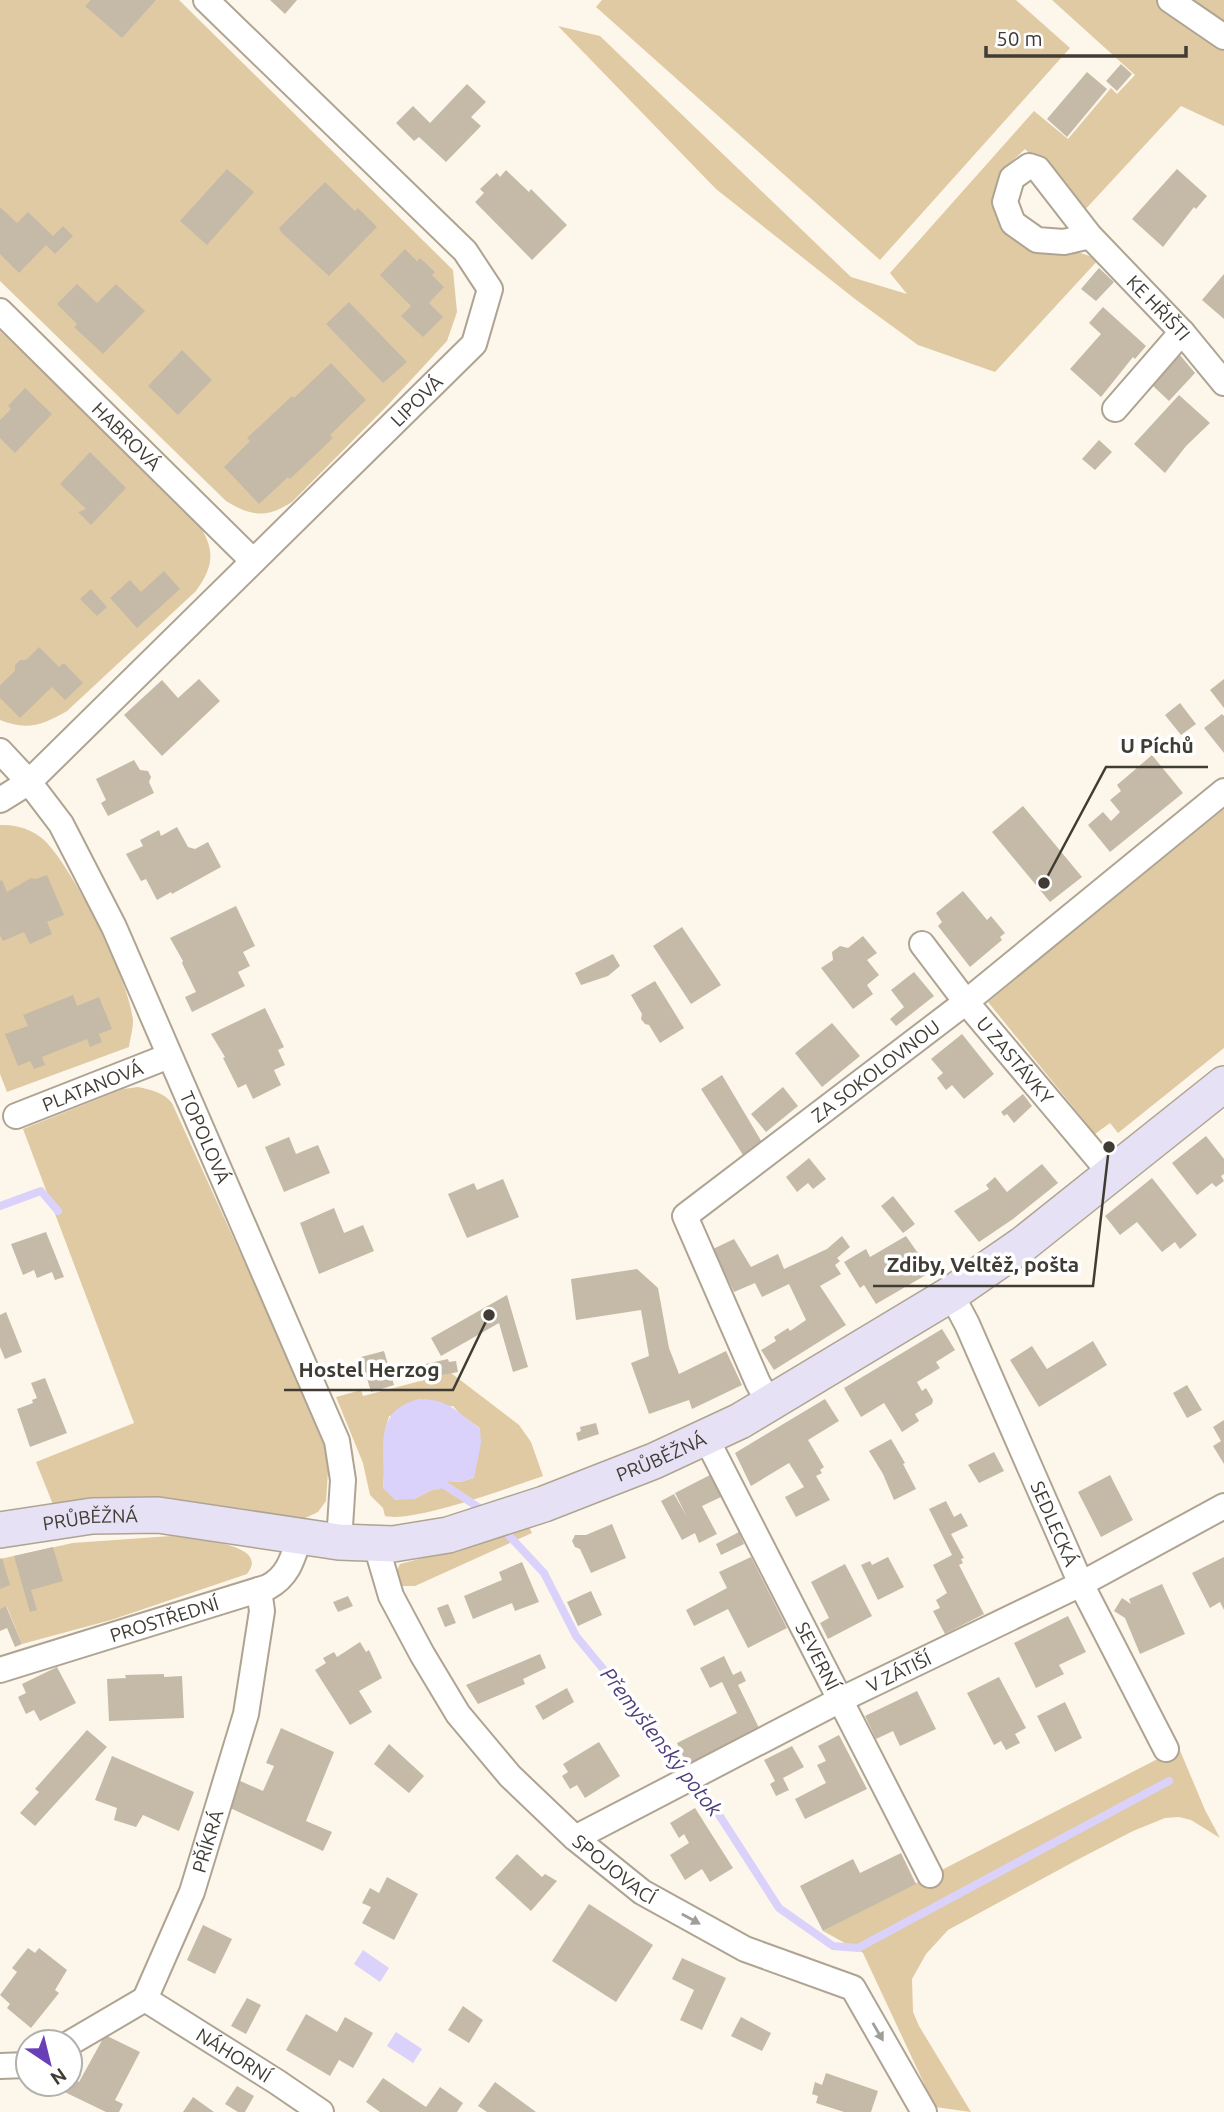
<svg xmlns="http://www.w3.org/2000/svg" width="1224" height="2112" viewBox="0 0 1224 2112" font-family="Ubuntu,sans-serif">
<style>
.green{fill:#e0caa3;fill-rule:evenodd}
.water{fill:#dbd2fc}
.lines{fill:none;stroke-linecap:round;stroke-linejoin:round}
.stream{stroke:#dbd2fc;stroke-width:8}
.building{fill:#c5baa7}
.street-casing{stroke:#afa492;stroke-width:28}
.secondary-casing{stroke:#afa492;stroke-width:38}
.street{stroke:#fff;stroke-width:24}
.secondary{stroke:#e6e1f4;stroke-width:35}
.oneway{fill:#a09e9a}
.labels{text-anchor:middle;stroke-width:7;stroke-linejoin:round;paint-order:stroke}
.street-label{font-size:19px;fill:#403c34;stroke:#fff}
.water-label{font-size:21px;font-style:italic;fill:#4f3d7c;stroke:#fff}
.leader{fill:none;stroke:#403c34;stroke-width:2.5}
.callout-dot{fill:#403c34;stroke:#fff;stroke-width:2.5}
.callout-label{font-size:21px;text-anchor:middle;font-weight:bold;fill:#403c34;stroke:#fff;stroke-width:7;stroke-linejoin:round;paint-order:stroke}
</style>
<rect width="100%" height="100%" fill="#fdf6ea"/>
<!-- green -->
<path class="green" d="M0 0H179L453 270 457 312 447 341 386 407 292 502C267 518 252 517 226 501L0 281Z
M602 0H1016L1070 48 880 260 596 7Z
M1052 0H1224V126L1181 106 1081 214 1064 189 1025 149 1004 169 1028 236 1099 259 995 372 918 345 855 299 716 189 558 26 600 36 851 277 907 294 890 273 1034 111 1068 139 1111 88 1117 94 1135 75Z
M0 331 197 522C215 548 215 565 196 591L67 711C43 725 27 731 0 720Z
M1224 809V1048L1118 1133 1110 1123 1095 1134 988 1002Z
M0 825C16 824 32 829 44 840 72 866 131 983 133 1021 133 1029 130 1039 129 1047L7 1092 0 1074Z
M138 1087C151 1090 163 1092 172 1103L315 1418 329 1457 326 1501 318 1512 299 1521 54 1507 36 1462 134 1423 23 1129 123 1089Z
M451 1373 519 1425 531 1442 543 1476C511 1487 414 1523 385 1516L383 1508 370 1495 363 1463 336 1397 361 1390 363 1396ZM453 1406 462 1416 480 1428 473 1478 460 1482 449 1481 414 1499 383 1488C386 1460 380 1445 389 1416Z
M528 1525 532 1533 415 1586H402C397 1579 395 1572 400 1564L450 1551Z
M171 1536C188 1539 273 1542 247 1574L111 1620 22 1644 7 1607 0 1609V1559L73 1543Z
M1179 1748 1205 1810 1220 1838 1191 1820 1179 1817 1165 1818 1133 1831 1077 1860 948 1930 926 1954 912 1979 913 2012 919 2026 971 2112 935 2107 863 1953 823 1931Z"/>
<!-- water -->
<path class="water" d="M419 1399C452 1400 454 1411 480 1428L481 1443 474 1478 460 1482 449 1481 414 1499 395 1500 383 1488C387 1450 370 1412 419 1399Z
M363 1950 389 1968 380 1982 354 1964Z
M396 2032 422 2049 413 2063 387 2046Z"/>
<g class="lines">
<!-- stream -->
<path class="stream" d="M0 1206 41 1191 58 1211
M435 1486 443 1484 487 1513
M501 1527 544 1573 576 1636 703 1790 779 1908 833 1946 858 1948 1169 1781"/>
</g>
<!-- building -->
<path class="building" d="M91 0H156L122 38 85 6Z
M270 0H297L285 14Z
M1121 64 1132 74 1117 91 1106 81Z
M1087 72 1107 89 1067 137 1047 119Z
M467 84 486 102 471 117 481 126 446 162 419 137 414 141 396 123 413 106 430 123Z
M227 169 254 192 207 245 180 221Z
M1177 169 1207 196 1196 209 1194 207 1163 247 1132 219Z
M506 170 529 192 531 189 567 225 532 260 475 202 484 193 480 189 497 173 500 177Z
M325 182 355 211 358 208 377 227 329 276 282 233 279 228Z
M0 207 17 223 28 212 53 236 63 226 73 236 55 254 46 245 19 273 0 254Z
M405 249 417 261 420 258 435 272 432 275 444 287 429 303 443 317 423 337 401 316 411 306 380 275Z
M1099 268 1114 282 1096 301 1081 289Z
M1224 274V319L1202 300Z
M77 284 97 303 116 284 145 311 103 354 74 327 77 324 57 304Z
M349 302 407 362 383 383 326 324Z
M1103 307 1146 346 1135 359 1133 357 1101 397 1070 369 1101 334 1089 323Z
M182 350 212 380 178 415 148 386Z
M1180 355 1195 373 1169 401 1152 385Z
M331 363 366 400 330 435 333 438 290 479 288 477 259 504 224 467 250 441 247 438 292 396 294 398Z
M25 388 52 414 15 453 0 438V420L11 409 8 406Z
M1179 395 1210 423 1186 446 1165 473 1134 444Z
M1099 440 1112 452 1095 470 1082 459Z
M90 452 126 488 91 525 78 512 86 509 60 484Z
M164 571 180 589 137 628 110 598 130 580 141 592Z
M91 589 107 607 97 616 80 599Z
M39 647 59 667 64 663 83 683 65 700 52 687 20 718 0 698V685L15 671V665L20 660H26Z
M199 679 220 701 162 756 124 715 162 680 178 698Z
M1224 679V708L1210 690Z
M1180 703 1196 724 1181 735 1165 715Z
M1222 714 1224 716V753L1204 728Z
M1152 755 1183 793 1110 852 1088 825 1103 812 1111 821 1120 812 1110 800 1121 791 1117 785Z
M134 760 140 770 148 771 151 777 149 782 154 793 108 816 101 803 106 800 96 779Z
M1023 806 1082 877 1050 902 992 832Z
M177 827 188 847 195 849 208 842 221 867 172 894 171 892 157 900 146 879 141 881 126 854 143 846 140 840 159 830 161 836Z
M47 875 64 915 47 922 52 934 30 944 24 932 3 941 0 935V881L2 880 7 892 31 878 36 879Z
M963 891 987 920 991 916 1005 933 1000 937 1002 940 970 967 938 926 942 922 936 913Z
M236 906 255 946 243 952 250 966 238 972 245 986 192 1012 185 997 196 992 182 963 183 961 170 938Z
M682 927 721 985 691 1004 653 946Z
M863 936 877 953 867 960 879 975 867 985 873 994 853 1009 821 968 833 960 832 952 840 946 848 948Z
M613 954 620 966 608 976 581 985 575 973Z
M914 972 934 996 896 1026 890 1019 904 1007 891 990Z
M655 981 684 1028 660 1043 649 1025 645 1024 641 1019 642 1014 631 995Z
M73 995 77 1006 99 997 112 1029 99 1034 102 1042 90 1047 87 1039 42 1057 45 1065 34 1069 30 1061 18 1066 5 1034 28 1026 23 1015Z
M265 1008 284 1047 278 1050 285 1065 274 1070 281 1085 253 1099 246 1084 238 1088 223 1058 225 1057 211 1034Z
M832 1023 860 1056 822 1087 795 1053Z
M962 1034 994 1074 964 1099 952 1085 946 1090 937 1078 943 1073 931 1059Z
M722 1075 763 1144 743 1155 701 1089Z
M783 1087 798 1106 766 1132 751 1114Z
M1023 1094 1032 1106 1014 1123 1007 1114 1004 1116 1001 1112Z
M1206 1136 1224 1159V1174L1221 1176 1224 1181 1216 1187 1212 1183 1197 1195 1172 1163Z
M289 1137 296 1154 318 1145 330 1173 284 1192 265 1147Z
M809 1158 826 1179 813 1189 808 1183 797 1192 786 1177Z
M1042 1164 1058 1183 1013 1219 979 1242 954 1211 989 1189 986 1185 995 1177 1007 1192Z
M1152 1178 1197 1235 1180 1249 1175 1242 1162 1252 1137 1222 1120 1235 1105 1216Z
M503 1179 519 1217 467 1238 448 1194 474 1183 477 1190Z
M893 1196 915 1224 903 1233 881 1206Z
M334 1208 344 1233 363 1225 374 1251 319 1274 300 1223Z
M46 1232 64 1277 55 1280 52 1272 37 1278 34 1270 23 1275 11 1244Z
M842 1236 850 1247 837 1258 840 1261 835 1265 841 1274 820 1286 846 1325 774 1370 761 1350 776 1341 774 1337 788 1328 790 1331 806 1320 789 1284 762 1297 755 1283 734 1292 713 1249 734 1239 751 1267 778 1254 784 1269 827 1249Z
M906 1236 931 1272 876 1304 864 1285 860 1288 844 1262 866 1249 870 1257Z
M637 1269 658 1288 669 1348 679 1374 726 1351 742 1385 692 1409 689 1400 649 1414 631 1363 649 1356 641 1310 576 1320 571 1279Z
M507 1295 528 1367 513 1372 499 1323 441 1356 431 1338Z
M6 1312 22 1352 5 1359 0 1347V1315Z
M942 1329 955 1350 936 1362 940 1368 917 1382 922 1391 926 1388 933 1400 932 1404 915 1414 919 1421 902 1432 884 1403 861 1417 844 1388Z
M1093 1341 1107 1365 1039 1407 1010 1360 1032 1346 1047 1369Z
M384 1351 394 1385 371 1392 361 1357Z
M448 1359 449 1362 456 1361 458 1372 424 1379 421 1365Z
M45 1378 67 1433 30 1447 17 1409 33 1403 32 1400 37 1398 31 1383Z
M1187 1385 1202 1410 1187 1418 1173 1393Z
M825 1399 839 1421 808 1440 824 1467 820 1470 822 1473 816 1476 830 1500 796 1517 785 1497 804 1487 789 1463 751 1486 735 1453Z
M1224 1420V1464L1213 1446 1221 1441 1213 1427Z
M596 1423 599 1434 578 1441 576 1433 581 1431 580 1427Z
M891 1439 905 1463 903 1464 916 1489 894 1500 883 1474 869 1451Z
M994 1452 1004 1471 979 1483 968 1465Z
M710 1475 721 1497 702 1506 717 1534 699 1543 695 1533 682 1540 661 1501 674 1494 687 1517 675 1493Z
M1110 1475 1133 1520 1101 1537 1078 1492Z
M946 1501 954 1517 961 1513 968 1526 951 1534 964 1558 961 1559 963 1563 959 1565 984 1614 945 1634 933 1611 940 1608 936 1600 947 1593 933 1565 952 1555 929 1509Z
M612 1524 626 1558 591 1573 580 1549 575 1547 572 1541 575 1535H586Z
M739 1532 744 1544 721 1555 716 1544Z
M53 1547 63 1581 31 1590 37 1610 30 1612 14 1556Z
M751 1557 787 1628 748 1648 728 1609 694 1626 686 1610 727 1588 719 1572Z
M888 1557 904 1587 878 1600 861 1565 870 1561 872 1565Z
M1224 1557V1610L1220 1602 1210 1608 1192 1573Z
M2 1558 10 1585 0 1589V1559Z
M522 1562 539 1602 515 1611 512 1603 473 1619 464 1596 502 1580 499 1572Z
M845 1564 872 1616 828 1639 820 1623 829 1618 811 1582Z
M1162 1584 1185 1634 1140 1654 1125 1618 1114 1611 1122 1598 1131 1604 1129 1599Z
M591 1591 602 1615 578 1626 567 1602Z
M348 1596 353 1606 338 1612 333 1602Z
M448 1604 456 1623 445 1627 437 1608Z
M6 1606 22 1644 15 1647 7 1628 0 1631V1609Z
M1068 1616 1086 1652 1059 1665 1064 1674 1036 1688 1014 1643Z
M360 1642 366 1652 369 1650 382 1678 359 1691 372 1712 350 1725 315 1670 326 1663 323 1658 334 1652 337 1657Z
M540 1654 546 1668 523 1679 525 1684 478 1704 466 1685Z
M724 1656 733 1675 741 1671 746 1681 738 1685 759 1728 687 1765 677 1743 737 1713 722 1682 710 1688 700 1668Z
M57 1667 76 1703 40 1721 34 1710 26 1714 18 1697 26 1693 22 1684Z
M164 1674V1677L182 1676 184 1718 109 1721 107 1679 126 1678 125 1675Z
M999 1677 1026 1728 1015 1734 1020 1743 1006 1750 1001 1741 994 1745 967 1693Z
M567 1688 574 1702 543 1720 535 1706Z
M917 1691 936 1729 900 1746 893 1731 876 1739 865 1716Z
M1065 1702 1082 1738 1055 1752 1037 1716Z
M281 1728 334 1752 306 1821 332 1832 323 1851 228 1807 238 1780 263 1791 274 1766 266 1763Z
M87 1730 107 1747 35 1826 20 1813 39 1792 35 1789Z
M839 1735 867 1789 805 1819 795 1799 826 1783 817 1765 826 1761 818 1746Z
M599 1742 620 1776 585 1798 577 1785 570 1789 562 1776 568 1772 563 1764Z
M389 1744 424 1776 409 1793 374 1764Z
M792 1746 804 1767 783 1778 789 1790 776 1796 770 1784 775 1781 764 1760Z
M112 1756 194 1792 179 1831 143 1815 136 1827 114 1820 117 1808 95 1800Z
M695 1808 733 1868 710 1882 702 1869 685 1880 670 1855 689 1843 684 1834 679 1838 670 1823Z
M901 1853 916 1884 823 1931 800 1886 853 1859 860 1873Z
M517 1854 542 1877 545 1874 557 1881 531 1911 495 1878Z
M387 1877 418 1894 394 1940 362 1923 371 1907 362 1903 370 1888 379 1893Z
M589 1904 653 1945 616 2002 552 1961Z
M203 1925 232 1939 215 1974 187 1960Z
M28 1948 35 1953 39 1948 67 1970 55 1990 59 1993 31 2028 7 2008 10 2004 0 1995 17 1972 12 1968Z
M682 1958 726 1978 702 2030 680 2020 694 1990 672 1979Z
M247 1998 261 2005 246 2034 231 2026Z
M463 2006 483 2020 469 2043 448 2030Z
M306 2014 337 2032 345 2017 373 2033 353 2068 339 2060 330 2076 286 2050Z
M741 2017 771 2033 762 2051 731 2036Z
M105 2035 140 2052 115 2100 123 2104 119 2112H106L48 2084H70V2077L79 2082Z
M826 2073 878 2091 871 2112H844L816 2103 818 2096 812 2094 815 2082 822 2085Z
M383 2078 426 2107 440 2087 463 2103 457 2112H380L366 2102Z
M495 2082 536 2112H487L478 2106Z
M237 2086 254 2096 245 2112H238L225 2104Z
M193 2097 214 2112H183Z"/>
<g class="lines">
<defs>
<g id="street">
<path d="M1170 0 1224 37"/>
<path id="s1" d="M1090 236 1064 242 1037 240 1013 223 1005 202 1012 178 1029 166 1038 169 1090 236 1182 332 1224 383"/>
<path id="s2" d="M0 311 253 561"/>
<path d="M1115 409 1182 332"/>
<path id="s3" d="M0 751 29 782 474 344 490 289 465 251 206 0"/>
<path id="s4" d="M0 800 29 782 61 824 114 927 337 1441 343 1480 339 1542"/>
<path id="s5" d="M922 944 966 1002 1111 1174"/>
<path id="s6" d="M16 1116 169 1056"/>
<path id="s7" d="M951 1294 967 1324 1081 1584 1166 1749"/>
<path id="s8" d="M770 1404 758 1383 685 1216 966 1002 1224 791"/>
<path id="s9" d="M706 1438 930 1875"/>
<path id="s10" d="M376 1545 391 1596 422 1654 458 1714 510 1776 575 1838 642 1892 745 1949 853 1988 924 2112"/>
<path id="s11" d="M0 1670 268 1587C289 1576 293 1557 300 1536"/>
<path id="s12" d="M575 1838 840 1700 1081 1584 1224 1506"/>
<path id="s13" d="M145 1999 277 2082 321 2112"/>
<path id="s14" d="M70 2043 145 1999 192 1892 246 1714 262 1611 259 1590"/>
<path d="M0 2066 28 2065"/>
</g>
<g id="secondary">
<path id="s15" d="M0 1530 92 1516 158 1515 339 1542 393 1544 448 1535 544 1504 654 1461 740 1421 951 1294 1022 1245 1224 1084"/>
</g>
</defs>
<!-- street casing -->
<use href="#street" class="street-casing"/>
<!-- secondary casing -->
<use href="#secondary" class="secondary-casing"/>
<!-- street -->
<use href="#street" class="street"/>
<!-- secondary -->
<use href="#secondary" class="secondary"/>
</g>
<!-- one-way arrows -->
<defs><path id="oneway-solid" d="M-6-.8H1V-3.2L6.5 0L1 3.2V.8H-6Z" transform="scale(1.75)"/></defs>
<g class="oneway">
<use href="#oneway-solid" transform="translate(691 1919) rotate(29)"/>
<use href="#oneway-solid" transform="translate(878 2032) rotate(60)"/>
</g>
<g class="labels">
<!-- street labels -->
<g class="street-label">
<text dy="7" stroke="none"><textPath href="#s1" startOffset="345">KE HŘIŠTI</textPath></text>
<text dy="7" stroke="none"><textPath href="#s3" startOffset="586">LIPOVÁ</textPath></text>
<text dy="7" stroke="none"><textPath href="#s2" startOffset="178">HABROVÁ</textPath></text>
<text dy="7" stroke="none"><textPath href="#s5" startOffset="149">U ZASTÁVKY</textPath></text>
<text dy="7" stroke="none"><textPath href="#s8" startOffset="446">ZA SOKOLOVNOU</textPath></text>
<text dy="7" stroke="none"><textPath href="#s6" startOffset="82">PLATANOVÁ</textPath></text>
<text dy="7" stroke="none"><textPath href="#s4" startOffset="432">TOPOLOVÁ</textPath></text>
<text dy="7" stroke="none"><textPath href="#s15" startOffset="679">PRŮBĚŽNÁ</textPath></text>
<text dy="7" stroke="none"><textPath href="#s15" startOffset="91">PRŮBĚŽNÁ</textPath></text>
<text dy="7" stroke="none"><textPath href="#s7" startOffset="252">SEDLECKÁ</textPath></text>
<text dy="7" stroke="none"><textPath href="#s11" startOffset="172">PROSTŘEDNÍ</textPath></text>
<text dy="7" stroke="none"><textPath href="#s9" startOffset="245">SEVERNÍ</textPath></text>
<text dy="7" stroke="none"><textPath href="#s12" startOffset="364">V ZÁTIŠÍ</textPath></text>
<text dy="7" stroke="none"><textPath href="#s14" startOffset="257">PŘÍKRÁ</textPath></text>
<text dy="7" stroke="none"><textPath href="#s10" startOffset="410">SPOJOVACÍ</textPath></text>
<text dy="7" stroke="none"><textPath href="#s13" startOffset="105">NÁHORNÍ</textPath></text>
</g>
<!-- water labels -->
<g class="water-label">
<text transform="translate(661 1742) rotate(52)" y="7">Přemyšlenský potok</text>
</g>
</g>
<!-- callouts -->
<path class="leader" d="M1044 883L1106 767H1208M1109 1147L1093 1286H873M489 1315L453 1390H284"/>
<g class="callout-dot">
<circle cx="1044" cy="883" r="7"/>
<circle cx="1109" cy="1147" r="7"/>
<circle cx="489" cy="1315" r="7"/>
</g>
<g class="callout-label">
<text x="1157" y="753">U Píchů</text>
<text x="983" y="1272">Zdiby, Veltěž, pošta</text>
<text x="369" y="1377">Hostel Herzog</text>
</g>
<!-- north arrow -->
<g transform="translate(49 2063) rotate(145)"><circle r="33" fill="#ffffff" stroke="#b3b1ae" stroke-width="2"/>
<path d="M0-5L12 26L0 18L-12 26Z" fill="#693fb7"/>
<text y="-10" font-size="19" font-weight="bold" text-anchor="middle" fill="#403c34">N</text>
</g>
<!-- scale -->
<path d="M986 46v10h200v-10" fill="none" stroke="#403c34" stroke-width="3.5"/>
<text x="996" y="46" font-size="21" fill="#403c34" stroke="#ffffff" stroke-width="5" paint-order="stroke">50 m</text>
</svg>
